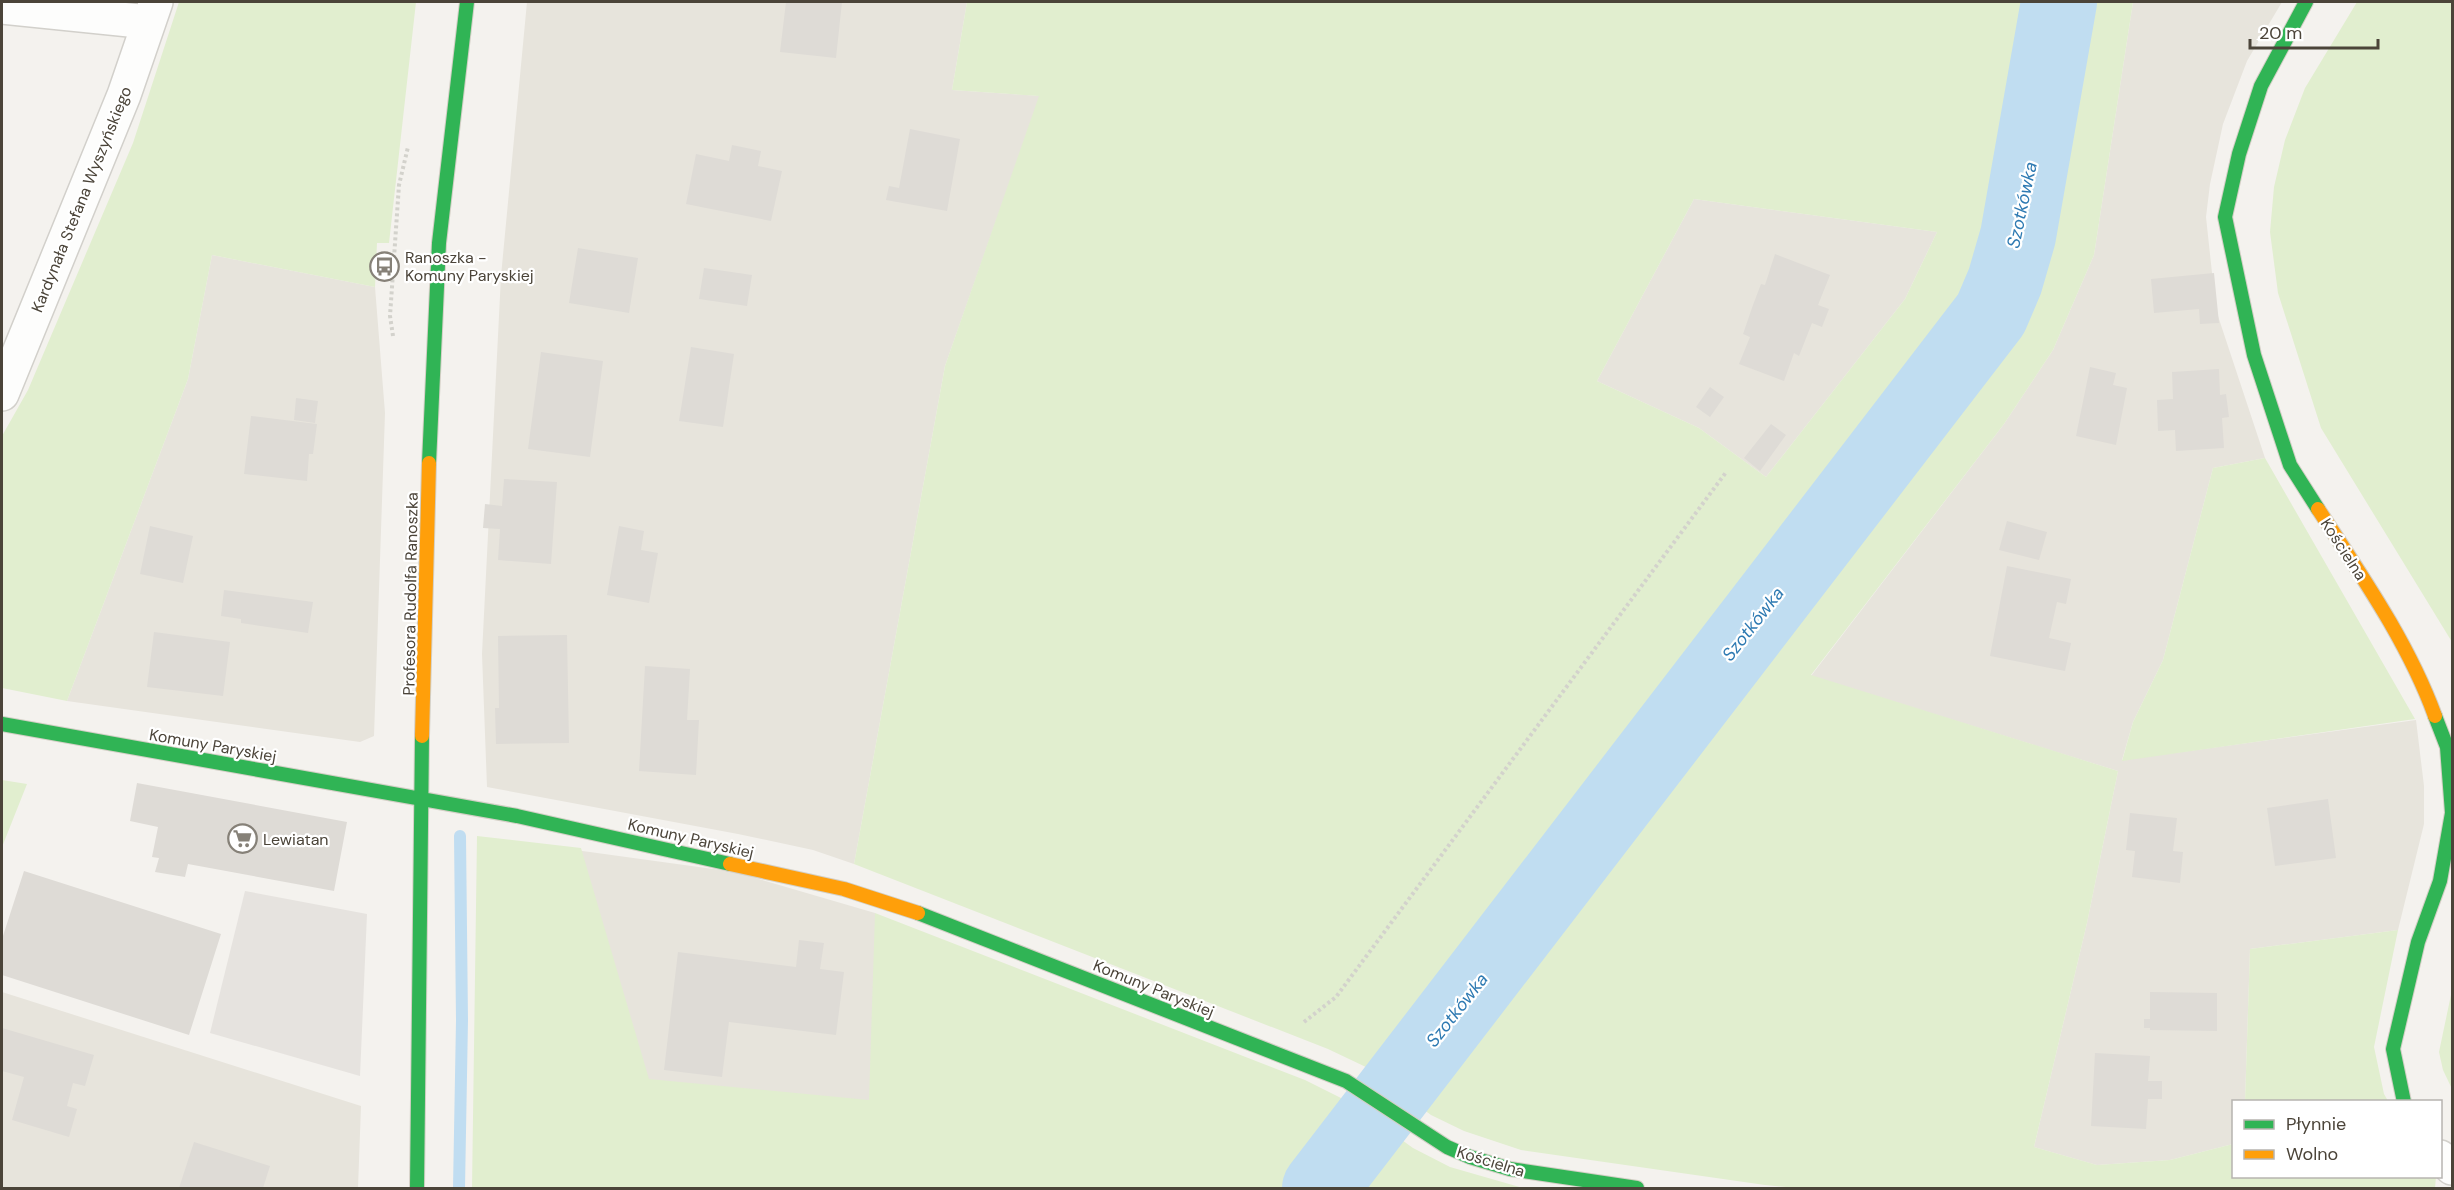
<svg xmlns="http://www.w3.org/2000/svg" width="2454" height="1190" viewBox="0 0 2454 1190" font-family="'DM Sans',sans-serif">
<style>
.residential{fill:#e7e4dc}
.green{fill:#e1eecf;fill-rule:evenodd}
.parking{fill:#e6e3df}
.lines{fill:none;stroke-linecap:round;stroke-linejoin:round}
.stream{stroke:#c0ddf1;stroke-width:12}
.river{stroke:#c0ddf1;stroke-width:76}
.building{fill:#dedbd6}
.street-casing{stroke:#d2d0cb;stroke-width:36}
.fast-casing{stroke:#d3cfc5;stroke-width:16}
.slow-casing{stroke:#d3cfc5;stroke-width:16}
.path{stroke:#d3d2cc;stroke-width:4;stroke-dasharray:3 3;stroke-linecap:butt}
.street{stroke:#fdfdfc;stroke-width:33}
.fast{stroke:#30b455;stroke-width:14}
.slow{stroke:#ff9f0a;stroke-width:14}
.labels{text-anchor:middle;stroke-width:4.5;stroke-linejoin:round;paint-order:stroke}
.street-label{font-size:16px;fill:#4b4439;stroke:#fff}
.poi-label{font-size:16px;fill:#4b4439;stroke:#fff;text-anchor:start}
.water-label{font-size:18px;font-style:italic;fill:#2e7ab2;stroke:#fff}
</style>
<rect width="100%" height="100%" fill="#f4f2ee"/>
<!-- residential -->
<path class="residential" d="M527 2H967L952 90 1040 96 945 366 854 864 813 850 738 834 487 787 482 654 501 276Z
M2133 2H2282L2247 61 2223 124 2210 184 2206 217 2216 310 2265 458 2213 468 2163 660 2133 722 2122 760 2416 720 2424 786V824L2398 930 2250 949 2245 1101 2234 1102 2233 1144 2170 1160 2097 1165 2034 1147 2087 923 2118 771 1811 676 2004 424 2053 350 2094 255Z
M1694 199 1937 232 1905 299 1766 477 1699 428 1597 381Z
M212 255 375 287 385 413 374 736 360 742 67 701 188 379Z
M568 849 735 872 875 913 878 1107 640 1089Z
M2 992 361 1106 358 1188H2Z"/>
<!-- green -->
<path class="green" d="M179 2H416L389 243H377L375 287 212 255 188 379 67 701 2 688V436L28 390 133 143Z
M967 2H2133L2094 255 2053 350 2004 424 1811 675 2118 771 2087 923 2034 1147 2097 1165 2170 1160 2233 1144 2234 1176 2436 1177 2435 1188H1797L1765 1185 1521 1150 1464 1131 1431 1115 1368 1068 1328 1049 854 864 945 366 1039 96 952 90ZM1694 199 1937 232 1905 299 1766 477 1699 428 1597 381Z
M2357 2H2452V642L2321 428 2278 293 2270 232 2274 187 2285 140 2305 88Z
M2265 458 2415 719 2122 761 2133 722 2163 660 2213 468Z
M2 780 27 784 2 847Z
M477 836 581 848 649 1079 869 1100 875 913 1305 1080 1349 1102 1413 1148 1450 1167 1523 1188H472Z
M2398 930 2374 1047 2384 1094 2388 1101 2245 1102 2250 949Z
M2452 990V1089L2443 1070 2439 1052Z"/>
<!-- parking -->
<path class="parking" d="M245 891 367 914 360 1076 210 1033Z"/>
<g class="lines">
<!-- stream -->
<path class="stream" d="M459 1188 462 1020 460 836"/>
<!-- river -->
<path class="river" d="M1320 1188 1991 314 2005 281 2018 236 2059 2"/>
</g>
<!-- building -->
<path class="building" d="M786 2H842L836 58 780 52Z
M910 129 960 139 947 211 886 200 889 186 899 188Z
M732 145 761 151 758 166 782 171 771 221 686 204 696 154 729 161Z
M578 248 638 258 629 313 569 303Z
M1775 254 1830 275 1818 305 1829 309 1822 327 1812 323 1799 356 1794 353 1784 381 1739 364 1750 337 1743 334 1753 305 1761 284 1765 285Z
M704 268 752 275 747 306 699 299Z
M2214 273 2219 323 2200 324 2199 309 2154 313 2151 279Z
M691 347 734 354 723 427 679 421Z
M541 352 603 361 590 457 528 449Z
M2090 367 2116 373 2113 385 2127 388 2116 445 2076 436Z
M2219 369 2220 395 2226 394 2229 417 2222 418 2224 448 2176 451 2175 430 2158 431 2157 400 2173 399 2172 372Z
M1710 387 1724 397 1710 417 1696 407Z
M296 398 318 401 315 423 294 420Z
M251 416 317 424 313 454H309L307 481 244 474Z
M1771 424 1786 435 1760 471 1744 458Z
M504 479 557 482 551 564 498 560 500 529 483 528 485 504 502 506Z
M2007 521 2047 532 2039 560 1999 550Z
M150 526 193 536 183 583 140 574Z
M619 526 644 531 641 550 658 553 649 603 607 595Z
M2007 566 2071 579 2066 604 2057 602 2049 638 2071 643 2065 671 1990 656Z
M224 590 313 602 308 633 241 623V619L221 616Z
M154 632 230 642 223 696 147 687Z
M567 635 569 743 496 744 495 708H499L498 636Z
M645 666 690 669 687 720H699L696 775 639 771Z
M137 783 347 822 334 891 188 864 185 877 155 872 159 858 152 857 158 827 130 821Z
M2328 799 2336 858 2275 866 2267 808Z
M2130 813 2177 818 2173 851 2183 852 2180 883 2132 877 2135 851 2126 850Z
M24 871 221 934 189 1035 2 975V939Z
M799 940 824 943 820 969 844 972 836 1035 729 1022 722 1077 664 1070 678 952 796 967Z
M2150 992 2217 993V1031L2150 1030V1028H2144V1019H2150Z
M2 1028 94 1055 85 1086 73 1083 67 1106 77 1109 69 1137 12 1120 24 1077 2 1071Z
M2095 1053 2150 1056 2148 1081H2162V1099H2148L2146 1129 2091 1126Z
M194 1142 270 1166 263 1188H179Z"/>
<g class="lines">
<defs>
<path id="street" d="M2 7 149 22
M2 394 124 95 156 2
M2440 1157 2452 1168"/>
<path id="fast" d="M2306 2 2261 86 2239 154 2225 217 2254 355 2290 465 2318 509
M429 463 439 243 467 2
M2 724 517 816 730 864
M918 913 1346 1081 1447 1147 1470 1157 1510 1169 1637 1188
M2404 1102 2393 1049 2418 942 2440 881 2452 813 2447 747 2435 716
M417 1188 422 736"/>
<path id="slow" d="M2318 509C2361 575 2408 642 2435 716
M422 736 429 463
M730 864 844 889 918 913"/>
</defs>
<!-- street casing -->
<use href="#street" class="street-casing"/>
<!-- fast casing -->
<use href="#fast" class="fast-casing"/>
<!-- slow casing -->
<use href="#slow" class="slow-casing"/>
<!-- path -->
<path class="path" d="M393 336 390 316 399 185 408 147
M1304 1022 1336 997 1727 471"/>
<!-- street -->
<use href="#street" class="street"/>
<!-- fast -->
<use href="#fast" class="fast"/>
<!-- slow -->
<use href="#slow" class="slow"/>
</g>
<!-- icons -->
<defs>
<symbol id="bus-ring" viewBox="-11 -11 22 22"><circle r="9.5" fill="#fff" stroke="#868178" stroke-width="1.5"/><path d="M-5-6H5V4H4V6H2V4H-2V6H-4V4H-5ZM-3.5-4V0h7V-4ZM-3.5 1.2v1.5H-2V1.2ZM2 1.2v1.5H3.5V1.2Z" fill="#868178"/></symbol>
<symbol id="supermarket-ring" viewBox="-11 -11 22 22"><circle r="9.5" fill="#fff" stroke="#868178" stroke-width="1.5"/><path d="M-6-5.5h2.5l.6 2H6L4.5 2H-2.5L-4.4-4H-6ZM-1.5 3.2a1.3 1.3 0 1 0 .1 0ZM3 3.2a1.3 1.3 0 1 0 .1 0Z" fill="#868178"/></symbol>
</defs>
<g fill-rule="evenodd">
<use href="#bus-ring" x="368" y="250" width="33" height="33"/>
<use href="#supermarket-ring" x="226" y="822" width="33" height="33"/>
</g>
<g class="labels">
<!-- street labels -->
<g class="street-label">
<text transform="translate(81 199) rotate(-68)" y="6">Kardynała Stefana Wyszyńskiego</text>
<text transform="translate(2344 549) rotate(57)" y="6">Kościelna</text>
<text transform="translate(410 594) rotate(-89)" y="6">Profesora Rudolfa Ranoszka</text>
<text transform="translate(213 745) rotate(10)" y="6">Komuny Paryskiej</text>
<text transform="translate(691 838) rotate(13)" y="6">Komuny Paryskiej</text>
<text transform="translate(1154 988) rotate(22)" y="6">Komuny Paryskiej</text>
<text transform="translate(1491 1161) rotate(17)" y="6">Kościelna</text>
</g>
<!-- poi labels -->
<g class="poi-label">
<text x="405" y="263">Ranoszka -<tspan x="405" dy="18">Komuny Paryskiej</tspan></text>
<text x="263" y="845">Lewiatan</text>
</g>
<!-- water labels -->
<g class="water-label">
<text transform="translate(2022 205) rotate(-78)" y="6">Szotkówka</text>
<text transform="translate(1753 624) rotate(-52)" y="6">Szotkówka</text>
<text transform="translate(1457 1010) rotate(-52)" y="6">Szotkówka</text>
</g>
</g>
<!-- border -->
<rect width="2454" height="1190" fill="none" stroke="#4b4439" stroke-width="6"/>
<!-- legend -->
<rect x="2232" y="1100" width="210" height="78" fill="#ffffff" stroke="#b7b4b0" stroke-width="1.5"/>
<rect x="2244" y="1120" width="30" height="9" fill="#30b455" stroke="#b7b4b0" stroke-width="1.5"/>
<text x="2286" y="1130" font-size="18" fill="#4b4439">Płynnie</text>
<rect x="2244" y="1150" width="30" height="9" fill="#ff9f0a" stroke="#b7b4b0" stroke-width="1.5"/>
<text x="2286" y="1160" font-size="18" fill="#4b4439">Wolno</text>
<!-- scale -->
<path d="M2250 39v9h128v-9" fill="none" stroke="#4b4439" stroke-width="3"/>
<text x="2259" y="39" font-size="18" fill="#4b4439" stroke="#ffffff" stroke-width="4.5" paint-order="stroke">20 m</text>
</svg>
